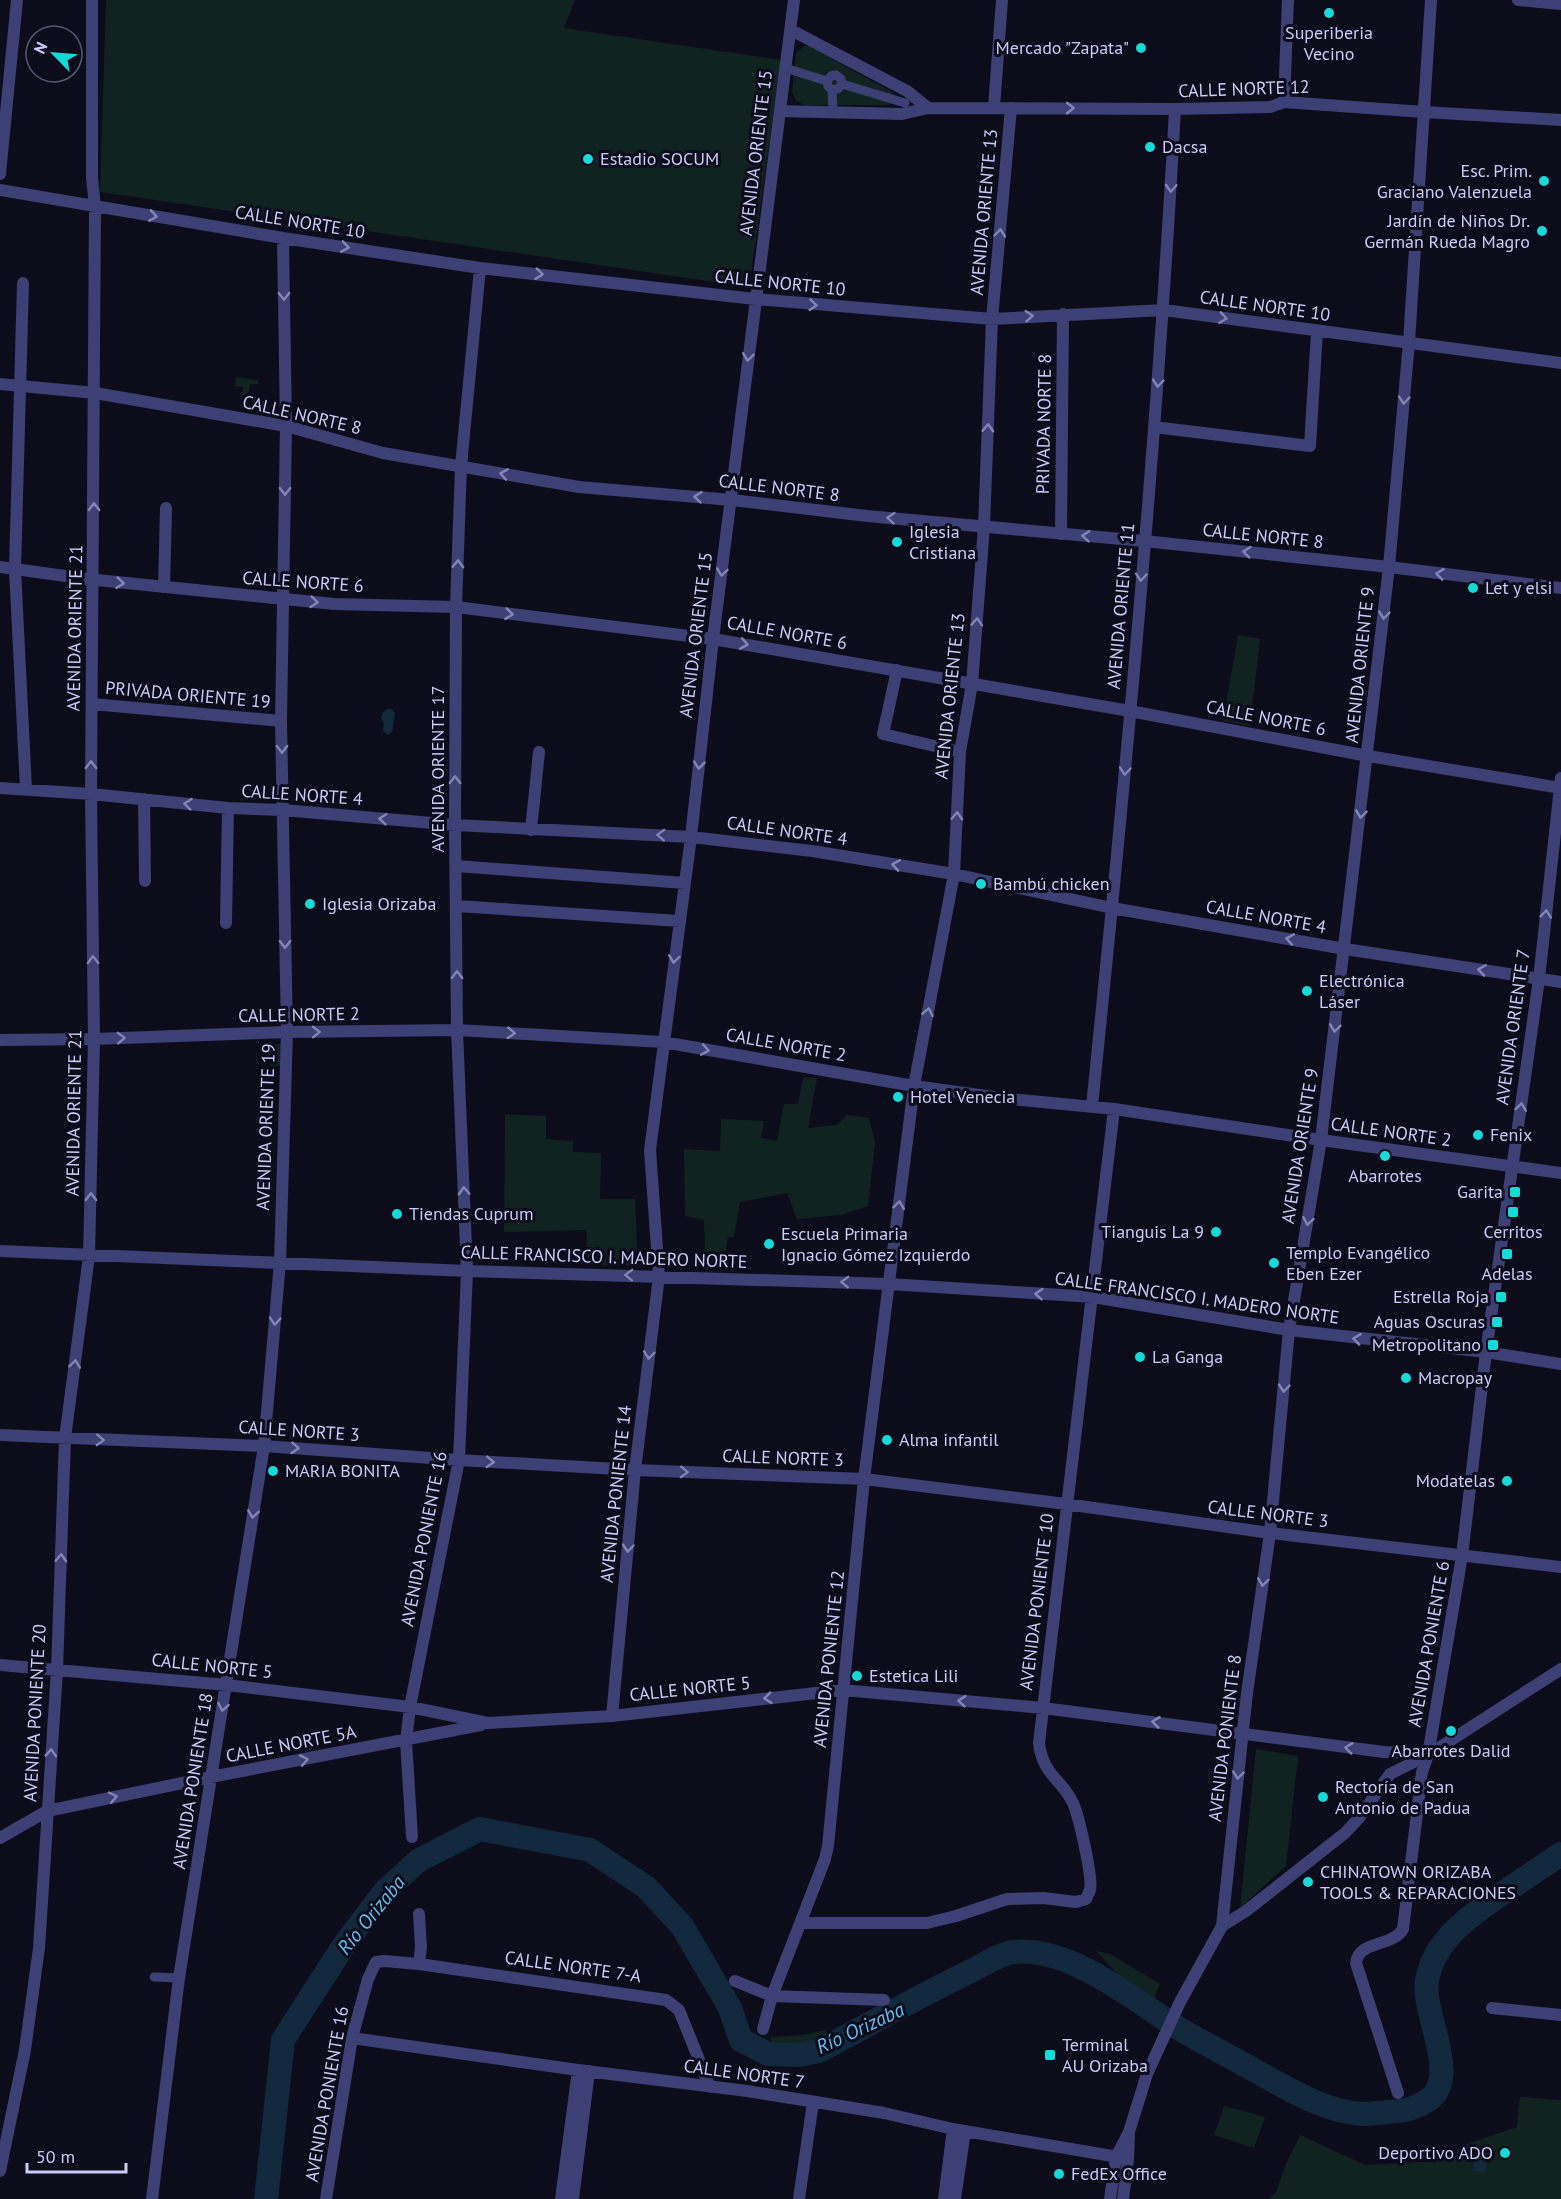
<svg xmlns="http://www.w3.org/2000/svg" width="1561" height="2199" viewBox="0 0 1561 2199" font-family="'PT Sans',sans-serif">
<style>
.green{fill:#102320}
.water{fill:#12283d}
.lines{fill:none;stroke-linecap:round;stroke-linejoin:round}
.river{stroke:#12283d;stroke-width:24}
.pedestrian{stroke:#3c4074;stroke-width:9}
.minor{stroke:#3c4074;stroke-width:12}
.tertiary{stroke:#3c4074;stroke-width:12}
.oneway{stroke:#8485b6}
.poi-dot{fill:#17d9d8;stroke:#0d0c1a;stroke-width:2}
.labels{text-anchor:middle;stroke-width:6;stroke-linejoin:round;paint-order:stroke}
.poi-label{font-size:18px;fill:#cbcaf9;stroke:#0d0c1a;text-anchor:start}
.street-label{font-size:18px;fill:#cbcaf9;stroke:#0d0c1a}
.water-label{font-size:20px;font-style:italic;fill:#63bdef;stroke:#0d0c1a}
</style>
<rect width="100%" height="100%" fill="#0d0c1a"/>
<!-- green -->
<path class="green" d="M106 0H575L564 28 781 60 749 287 100 192Z
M804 46H809L892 92 895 95 893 103 888 105H805L796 101 792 92 796 53Z
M236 377 258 380V384H250L246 408 240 407 243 387 235 386Z
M1238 635 1260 639 1250 726 1223 721Z
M264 1044H282V1066H270V1057L265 1056Z
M803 1077 817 1078 808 1128 837 1125 847 1115 869 1118 875 1142 868 1206 841 1215 797 1219 787 1193 740 1202 734 1237H728L725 1255 705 1254 704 1220 685 1216 684 1149 720 1151 721 1119 764 1121 761 1138 777 1141 784 1104H798Z
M505 1114 546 1116V1139L573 1141V1152L601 1153 600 1199H635L638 1266 588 1265 586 1230 504 1232Z
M1256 1749 1298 1756 1286 1866 1240 1908Z
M1096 1951 1110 1954 1160 1984 1153 2001 1141 2000Z
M826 2030 827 2036C810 2044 789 2050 771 2044V2037L802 2035Z
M1520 2097 1561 2100V2199H1269L1276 2192 1286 2164 1300 2135 1365 2165 1436 2161 1464 2145 1517 2127Z
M1224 2106 1265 2117 1254 2148 1214 2135Z"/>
<!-- water -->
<path class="water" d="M387 709H391L395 713 392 732 388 735 383 731 384 723 381 718 383 712Z
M1476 2151 1488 2153 1485 2172 1473 2171Z"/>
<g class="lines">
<!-- river -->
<path class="river" d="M266 2199 283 2040 344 1945 385 1891 419 1860 480 1829 590 1850 646 1887 682 1926 730 2008 741 2040 768 2054 799 2055 819 2051C870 2024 921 1995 973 1970 985 1964 1001 1953 1014 1952 1069 1946 1133 1999 1178 2028 1199 2041 1222 2052 1243 2064 1280 2084 1320 2111 1362 2114 1370 2114 1379 2113 1387 2112 1399 2112 1414 2109 1425 2102 1464 2081 1421 2014 1427 1980 1435 1938 1470 1916 1503 1893 1522 1880 1542 1867 1561 1854"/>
<!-- pedestrian -->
<path class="pedestrian" d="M785 68 827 81
M842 84 905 103
M832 90 838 89 842 84 841 79 836 75 831 76 827 81 828 86 832 90 833 112
M154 1977 179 1978"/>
<!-- minor -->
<path class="minor" d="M1518 0 1561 4
M791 30 907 91 928 108
M1284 102 1288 0
M994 107 1002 0
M780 111 902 114 928 108 1175 109 1270 107 1284 102 1424 112
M0 174 17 0
M0 190 283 238 480 268 755 299 992 319 1164 310 1561 363
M23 283 15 569 26 789
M1154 427 1310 446 1317 331
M1061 534 1063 314
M164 587 166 508
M897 670 883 734 960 752
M92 704 281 721
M0 788 91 794 228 808 283 810 455 825 691 837 812 851 954 874 1112 908 1345 949 1561 982
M144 799 145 881
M531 830 539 752
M456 866 685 883
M457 906 679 921
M226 923 228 808
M0 1040 94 1039 287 1032 457 1030 663 1042 914 1086 1001 1098 1114 1109 1321 1140 1561 1173
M1092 1106C1126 774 1157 442 1175 109
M0 1251 467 1271 889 1284 1093 1297 1289 1330 1486 1352 1561 1364
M0 1435 264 1446 459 1460 635 1470 864 1479 1066 1504 1270 1533 1561 1567
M0 1665 227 1685 410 1707 488 1723 612 1716 843 1690 1043 1708 1384 1752 1428 1755 1561 1669
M612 1716 635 1470 659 1276 650 1150 691 837 713 639 794 0
M412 1837 406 1741 410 1707 459 1460 467 1271 457 1030 455 825 456 607 461 466 480 268
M0 1838 47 1811 211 1777 481 1725
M419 1914 421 1947 419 1964
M802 1923H927L956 1916 1007 1899 1043 1898 1076 1902 1086 1899C1087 1896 1089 1893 1090 1890 1093 1877 1079 1817 1073 1803 1061 1778 1043 1776 1039 1743L1114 1109
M735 1981 772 1996 884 2000
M1492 2008 1561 2015
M763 2029 772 1996 825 1859 828 1846 864 1479 914 1086 954 874 960 752 972 684 984 526 992 319 1011 108
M352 2038 578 2070 747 2091 884 2113 953 2129 1124 2158
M1398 2093 1356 1963C1358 1940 1393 1947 1403 1929L1422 1772 1428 1755
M0 2171 25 2050 39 1948 57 1670 65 1438 89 1256 94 1039 91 794 95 206 92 178V0
M152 2199 179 1978 264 1446 280 1262 287 1032 281 721 286 426 283 238
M326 2199 352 2038 368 1979 376 1962 384 1961 419 1964 666 2000 679 2010 710 2087
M561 2199 578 2070
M573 2199 589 2071
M799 2199 813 2102
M944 2199 953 2129
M955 2199 965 2131"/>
<!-- tertiary -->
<path class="tertiary" d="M1424 112 1561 120
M0 384 95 393 286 426 383 453 579 487 732 500 867 516 1144 541 1389 567 1561 588
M0 567 87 579 334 604 456 607 713 639 1130 711 1368 756 1561 788
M1222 1926 1246 1911 1345 1833 1359 1818 1390 1774 1428 1755 1462 1556 1486 1352 1539 979 1561 778
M1110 2199 1116 2157 1129 2132 1147 2074 1180 2002 1222 1926 1247 1693 1270 1533 1289 1330 1321 1140 1389 567 1409 342 1431 0
M1123 2199 1128 2159 1129 2136"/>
</g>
<!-- one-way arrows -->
<defs><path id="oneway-chevron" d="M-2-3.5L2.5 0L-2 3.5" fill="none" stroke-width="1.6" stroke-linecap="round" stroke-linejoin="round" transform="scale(1.5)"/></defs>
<g class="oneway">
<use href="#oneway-chevron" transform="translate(1070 108)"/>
<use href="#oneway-chevron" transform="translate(1171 188) rotate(93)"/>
<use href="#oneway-chevron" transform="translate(153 216) rotate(9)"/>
<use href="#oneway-chevron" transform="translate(1000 233) rotate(-85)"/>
<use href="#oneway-chevron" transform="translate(345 247) rotate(9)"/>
<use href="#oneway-chevron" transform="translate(539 274) rotate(7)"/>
<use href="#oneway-chevron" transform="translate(284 296) rotate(89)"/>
<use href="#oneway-chevron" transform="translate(813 305) rotate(5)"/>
<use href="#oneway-chevron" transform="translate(1029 316) rotate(-4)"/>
<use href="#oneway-chevron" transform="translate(1223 318) rotate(8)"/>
<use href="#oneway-chevron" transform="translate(748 357) rotate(97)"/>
<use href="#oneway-chevron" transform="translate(1158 383) rotate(95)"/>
<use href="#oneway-chevron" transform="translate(1404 400) rotate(95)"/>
<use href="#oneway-chevron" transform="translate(988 428) rotate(-88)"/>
<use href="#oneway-chevron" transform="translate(504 474) rotate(-170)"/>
<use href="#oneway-chevron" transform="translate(285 491) rotate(91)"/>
<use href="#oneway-chevron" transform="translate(698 497) rotate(-175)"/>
<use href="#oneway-chevron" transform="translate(94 507) rotate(-90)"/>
<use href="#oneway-chevron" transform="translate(891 518) rotate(-175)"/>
<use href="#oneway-chevron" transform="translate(1086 536) rotate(-175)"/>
<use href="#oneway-chevron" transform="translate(1247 552) rotate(-174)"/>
<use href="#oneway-chevron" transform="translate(458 564) rotate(-88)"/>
<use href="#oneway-chevron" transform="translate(722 572) rotate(98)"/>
<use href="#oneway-chevron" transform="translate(1440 574) rotate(-173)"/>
<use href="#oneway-chevron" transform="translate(1141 577) rotate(95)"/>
<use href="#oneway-chevron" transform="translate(120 583) rotate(6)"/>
<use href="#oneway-chevron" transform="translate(314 602) rotate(6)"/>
<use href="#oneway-chevron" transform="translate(509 614) rotate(7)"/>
<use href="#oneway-chevron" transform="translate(1384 615) rotate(96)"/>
<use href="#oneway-chevron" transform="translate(977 622) rotate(-86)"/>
<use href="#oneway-chevron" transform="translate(744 644) rotate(10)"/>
<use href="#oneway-chevron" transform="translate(282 749) rotate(89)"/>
<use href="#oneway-chevron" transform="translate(91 765) rotate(-89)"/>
<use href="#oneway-chevron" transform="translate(699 765) rotate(96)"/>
<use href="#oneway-chevron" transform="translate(1125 771) rotate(95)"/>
<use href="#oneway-chevron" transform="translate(455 780) rotate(-90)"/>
<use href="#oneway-chevron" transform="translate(188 804) rotate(-174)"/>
<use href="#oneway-chevron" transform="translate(1361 814) rotate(97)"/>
<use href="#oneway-chevron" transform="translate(957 816) rotate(-87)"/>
<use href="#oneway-chevron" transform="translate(383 819) rotate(-175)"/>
<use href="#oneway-chevron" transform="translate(661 835) rotate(-178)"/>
<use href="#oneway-chevron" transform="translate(896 865) rotate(-171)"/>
<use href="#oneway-chevron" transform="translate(1546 914) rotate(-84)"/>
<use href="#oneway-chevron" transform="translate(1290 939) rotate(-170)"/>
<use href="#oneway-chevron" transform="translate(285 944) rotate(89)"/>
<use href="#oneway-chevron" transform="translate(674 959) rotate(98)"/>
<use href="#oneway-chevron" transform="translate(93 960) rotate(-91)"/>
<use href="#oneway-chevron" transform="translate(1482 970) rotate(-171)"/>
<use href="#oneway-chevron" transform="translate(457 975) rotate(-90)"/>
<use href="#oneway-chevron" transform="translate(928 1012) rotate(-79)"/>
<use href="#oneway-chevron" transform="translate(1335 1028) rotate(97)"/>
<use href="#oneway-chevron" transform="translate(316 1032) rotate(-1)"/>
<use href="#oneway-chevron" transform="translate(511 1033) rotate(3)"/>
<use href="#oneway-chevron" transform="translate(121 1038) rotate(-2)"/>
<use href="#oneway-chevron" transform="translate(705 1050) rotate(10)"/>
<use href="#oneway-chevron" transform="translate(1521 1107) rotate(-82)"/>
<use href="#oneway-chevron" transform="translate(464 1191) rotate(-92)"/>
<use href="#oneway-chevron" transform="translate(91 1197) rotate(-89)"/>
<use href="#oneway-chevron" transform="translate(899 1205) rotate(-83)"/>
<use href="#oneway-chevron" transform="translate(1308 1221) rotate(100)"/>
<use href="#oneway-chevron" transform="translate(629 1275) rotate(-178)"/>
<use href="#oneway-chevron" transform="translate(845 1282) rotate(-178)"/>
<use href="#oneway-chevron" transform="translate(1039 1294) rotate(-176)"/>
<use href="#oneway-chevron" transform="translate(275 1321) rotate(95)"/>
<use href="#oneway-chevron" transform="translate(1357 1339) rotate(-173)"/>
<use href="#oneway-chevron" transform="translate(649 1355) rotate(97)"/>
<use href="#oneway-chevron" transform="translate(75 1364) rotate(-83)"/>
<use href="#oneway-chevron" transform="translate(1284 1388) rotate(95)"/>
<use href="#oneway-chevron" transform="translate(100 1440) rotate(2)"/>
<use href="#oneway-chevron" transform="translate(295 1448) rotate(4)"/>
<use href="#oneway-chevron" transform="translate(490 1462) rotate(3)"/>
<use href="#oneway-chevron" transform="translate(684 1472) rotate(2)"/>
<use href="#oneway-chevron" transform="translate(253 1514) rotate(99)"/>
<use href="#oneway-chevron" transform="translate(628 1548) rotate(95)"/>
<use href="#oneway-chevron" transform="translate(61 1558) rotate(-88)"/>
<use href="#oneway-chevron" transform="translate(1263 1582) rotate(98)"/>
<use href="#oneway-chevron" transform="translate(768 1698) rotate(174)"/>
<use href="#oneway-chevron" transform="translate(962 1701) rotate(-175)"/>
<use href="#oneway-chevron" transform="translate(223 1707) rotate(100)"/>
<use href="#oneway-chevron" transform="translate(1156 1722) rotate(-173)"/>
<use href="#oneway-chevron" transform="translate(1349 1748) rotate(-173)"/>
<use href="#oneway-chevron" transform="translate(51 1753) rotate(-86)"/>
<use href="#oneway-chevron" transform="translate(304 1760) rotate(-11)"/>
<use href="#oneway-chevron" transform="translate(1238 1775) rotate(96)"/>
<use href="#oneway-chevron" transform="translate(113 1797) rotate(-12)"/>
</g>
<!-- markers -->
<g class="poi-dot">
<circle cx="1329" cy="13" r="6"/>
<circle cx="1141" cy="48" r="6"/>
<circle cx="1150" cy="147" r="6"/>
<circle cx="588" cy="159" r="6"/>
<circle cx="1544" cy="181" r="6"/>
<circle cx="1542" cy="231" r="6"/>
<circle cx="897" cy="542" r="6"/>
<circle cx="1473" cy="588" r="6"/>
<circle cx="981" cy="884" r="6"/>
<circle cx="310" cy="904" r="6"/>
<circle cx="1307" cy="991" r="6"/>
<circle cx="898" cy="1097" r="6"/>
<circle cx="1478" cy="1135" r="6"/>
<circle cx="1385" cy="1156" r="6"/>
<rect x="1509" y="1186" width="12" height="12" rx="3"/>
<rect x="1507" y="1206" width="12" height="12" rx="3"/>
<circle cx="397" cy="1214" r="6"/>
<circle cx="1216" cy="1232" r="6"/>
<circle cx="769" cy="1244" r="6"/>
<rect x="1501" y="1248" width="12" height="12" rx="3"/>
<circle cx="1274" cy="1263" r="6"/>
<rect x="1495" y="1291" width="12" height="12" rx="3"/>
<rect x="1491" y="1316" width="12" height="12" rx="3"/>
<rect x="1487" y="1339" width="12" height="12" rx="3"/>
<circle cx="1140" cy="1357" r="6"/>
<circle cx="1406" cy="1378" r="6"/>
<circle cx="887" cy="1440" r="6"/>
<circle cx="273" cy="1471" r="6"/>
<circle cx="1507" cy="1481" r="6"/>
<circle cx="857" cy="1676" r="6"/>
<circle cx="1451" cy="1731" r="6"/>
<circle cx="1323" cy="1797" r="6"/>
<circle cx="1308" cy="1882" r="6"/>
<rect x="1044" y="2049" width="12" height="12" rx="3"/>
<circle cx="1505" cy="2153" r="6"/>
<circle cx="1059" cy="2174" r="6"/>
</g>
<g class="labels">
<!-- poi labels -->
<g class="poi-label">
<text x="1329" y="39" text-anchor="middle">Superiberia<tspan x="1329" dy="21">Vecino</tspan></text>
<text x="1129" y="54" text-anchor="end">Mercado "Zapata"</text>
<text x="1162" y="153">Dacsa</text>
<text x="600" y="165">Estadio SOCUM</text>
<text x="1532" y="177" text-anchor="end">Esc. Prim.<tspan x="1532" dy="21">Graciano Valenzuela</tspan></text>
<text x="1530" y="227" text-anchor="end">Jardín de Niños Dr.<tspan x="1530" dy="21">Germán Rueda Magro</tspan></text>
<text x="909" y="538">Iglesia<tspan x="909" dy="21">Cristiana</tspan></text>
<text x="1485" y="594">Let y elsi</text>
<text x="993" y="890">Bambú chicken</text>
<text x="322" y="910">Iglesia Orizaba</text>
<text x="1319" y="987">Electrónica<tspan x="1319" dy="21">Láser</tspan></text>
<text x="910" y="1103">Hotel Venecia</text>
<text x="1490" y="1141">Fenix</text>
<text x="1385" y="1182" text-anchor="middle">Abarrotes</text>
<text x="1503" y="1198" text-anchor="end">Garita</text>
<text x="409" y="1220">Tiendas Cuprum</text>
<text x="1204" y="1238" text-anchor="end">Tianguis La 9</text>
<text x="1513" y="1238" text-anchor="middle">Cerritos</text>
<text x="781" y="1240">Escuela Primaria<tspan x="781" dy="21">Ignacio Gómez Izquierdo</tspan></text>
<text x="1286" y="1259">Templo Evangélico<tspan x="1286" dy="21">Eben Ezer</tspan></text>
<text x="1507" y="1280" text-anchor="middle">Adelas</text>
<text x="1489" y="1303" text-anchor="end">Estrella Roja</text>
<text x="1485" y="1328" text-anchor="end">Aguas Oscuras</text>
<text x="1481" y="1351" text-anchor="end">Metropolitano</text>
<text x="1152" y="1363">La Ganga</text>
<text x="1418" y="1384">Macropay</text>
<text x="899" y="1446">Alma infantil</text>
<text x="285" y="1477">MARIA BONITA</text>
<text x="1495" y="1487" text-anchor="end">Modatelas</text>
<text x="869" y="1682">Estetica Lili</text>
<text x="1451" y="1757" text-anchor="middle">Abarrotes Dalid</text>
<text x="1335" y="1793">Rectoría de San<tspan x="1335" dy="21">Antonio de Padua</tspan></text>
<text x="1320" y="1878">CHINATOWN ORIZABA<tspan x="1320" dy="21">TOOLS &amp; REPARACIONES</tspan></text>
<text x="1062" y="2051">Terminal<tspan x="1062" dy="21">AU Orizaba</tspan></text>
<text x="1493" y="2159" text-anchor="end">Deportivo ADO</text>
<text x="1071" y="2180">FedEx Office</text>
</g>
<!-- street labels -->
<g class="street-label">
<text transform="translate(1244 89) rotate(-2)" y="6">CALLE NORTE 12</text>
<text transform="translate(756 153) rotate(-83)" y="6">AVENIDA ORIENTE 15</text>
<text transform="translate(984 212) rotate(-85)" y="6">AVENIDA ORIENTE 13</text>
<text transform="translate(300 222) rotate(9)" y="6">CALLE NORTE 10</text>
<text transform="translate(780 283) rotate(6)" y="6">CALLE NORTE 10</text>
<text transform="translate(1265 306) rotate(8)" y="6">CALLE NORTE 10</text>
<text transform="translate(302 415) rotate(13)" y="6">CALLE NORTE 8</text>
<text transform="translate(1044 424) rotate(-89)" y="6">PRIVADA NORTE 8</text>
<text transform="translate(779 488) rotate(7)" y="6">CALLE NORTE 8</text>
<text transform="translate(1263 536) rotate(6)" y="6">CALLE NORTE 8</text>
<text transform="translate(303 582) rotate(4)" y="6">CALLE NORTE 6</text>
<text transform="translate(1121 606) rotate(-85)" y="6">AVENIDA ORIENTE 11</text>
<text transform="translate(75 628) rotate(-89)" y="6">AVENIDA ORIENTE 21</text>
<text transform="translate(787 633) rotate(10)" y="6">CALLE NORTE 6</text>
<text transform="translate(696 635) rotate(-83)" y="6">AVENIDA ORIENTE 15</text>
<text transform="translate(1360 665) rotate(-84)" y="6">AVENIDA ORIENTE 9</text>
<text transform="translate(188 695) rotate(5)" y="6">PRIVADA ORIENTE 19</text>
<text transform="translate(950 696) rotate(-84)" y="6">AVENIDA ORIENTE 13</text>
<text transform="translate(1266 718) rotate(11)" y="6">CALLE NORTE 6</text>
<text transform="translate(438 769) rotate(-90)" y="6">AVENIDA ORIENTE 17</text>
<text transform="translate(302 795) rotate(4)" y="6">CALLE NORTE 4</text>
<text transform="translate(787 831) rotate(8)" y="6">CALLE NORTE 4</text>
<text transform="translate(1266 917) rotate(10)" y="6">CALLE NORTE 4</text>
<text transform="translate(299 1015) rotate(-1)" y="6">CALLE NORTE 2</text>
<text transform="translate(1513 1027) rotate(-82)" y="6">AVENIDA ORIENTE 7</text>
<text transform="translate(786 1045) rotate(10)" y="6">CALLE NORTE 2</text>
<text transform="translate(74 1113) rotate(-89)" y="6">AVENIDA ORIENTE 21</text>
<text transform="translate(266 1127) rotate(-88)" y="6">AVENIDA ORIENTE 19</text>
<text transform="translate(1391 1132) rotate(8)" y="6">CALLE NORTE 2</text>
<text transform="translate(1300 1146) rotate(-81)" y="6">AVENIDA ORIENTE 9</text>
<text transform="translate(604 1257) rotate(2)" y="6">CALLE FRANCISCO I. MADERO NORTE</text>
<text transform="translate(1197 1298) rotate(8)" y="6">CALLE FRANCISCO I. MADERO NORTE</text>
<text transform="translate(299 1431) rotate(4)" y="6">CALLE NORTE 3</text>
<text transform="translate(783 1458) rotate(2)" y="6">CALLE NORTE 3</text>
<text transform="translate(616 1494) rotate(-84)" y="6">AVENIDA PONIENTE 14</text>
<text transform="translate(1268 1514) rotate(7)" y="6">CALLE NORTE 3</text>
<text transform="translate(424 1539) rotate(-79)" y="6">AVENIDA PONIENTE 16</text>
<text transform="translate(1037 1602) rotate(-83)" y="6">AVENIDA PONIENTE 10</text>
<text transform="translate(1429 1644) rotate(-80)" y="6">AVENIDA PONIENTE 6</text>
<text transform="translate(829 1659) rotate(-84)" y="6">AVENIDA PONIENTE 12</text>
<text transform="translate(212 1666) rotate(6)" y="6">CALLE NORTE 5</text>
<text transform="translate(690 1689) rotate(-6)" y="6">CALLE NORTE 5</text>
<text transform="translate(35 1713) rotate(-87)" y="6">AVENIDA PONIENTE 20</text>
<text transform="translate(1225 1738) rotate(-83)" y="6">AVENIDA PONIENTE 8</text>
<text transform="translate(291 1744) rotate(-11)" y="6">CALLE NORTE 5A</text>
<text transform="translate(193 1781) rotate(-81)" y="6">AVENIDA PONIENTE 18</text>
<text transform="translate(573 1967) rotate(8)" y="6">CALLE NORTE 7-A</text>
<text transform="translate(744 2074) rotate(8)" y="6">CALLE NORTE 7</text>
<text transform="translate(327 2094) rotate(-80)" y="6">AVENIDA PONIENTE 16</text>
</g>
<!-- water labels -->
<g class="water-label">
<text transform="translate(371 1915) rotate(-51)" y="7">Río Orizaba</text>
<text transform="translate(860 2028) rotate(-25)" y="7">Río Orizaba</text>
</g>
</g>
<!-- north arrow -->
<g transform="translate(54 54) rotate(295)"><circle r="28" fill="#0d0c1a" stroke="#595873" stroke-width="1.5"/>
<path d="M0-4.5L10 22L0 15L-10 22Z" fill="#17d9d8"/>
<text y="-9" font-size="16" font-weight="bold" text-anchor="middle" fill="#cbcaf9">N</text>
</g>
<!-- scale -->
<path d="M27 2163v9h99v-9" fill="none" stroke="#cbcaf9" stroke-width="3"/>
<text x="36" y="2163" font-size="18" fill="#cbcaf9" stroke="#0d0c1a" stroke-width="4.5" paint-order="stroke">50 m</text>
</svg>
